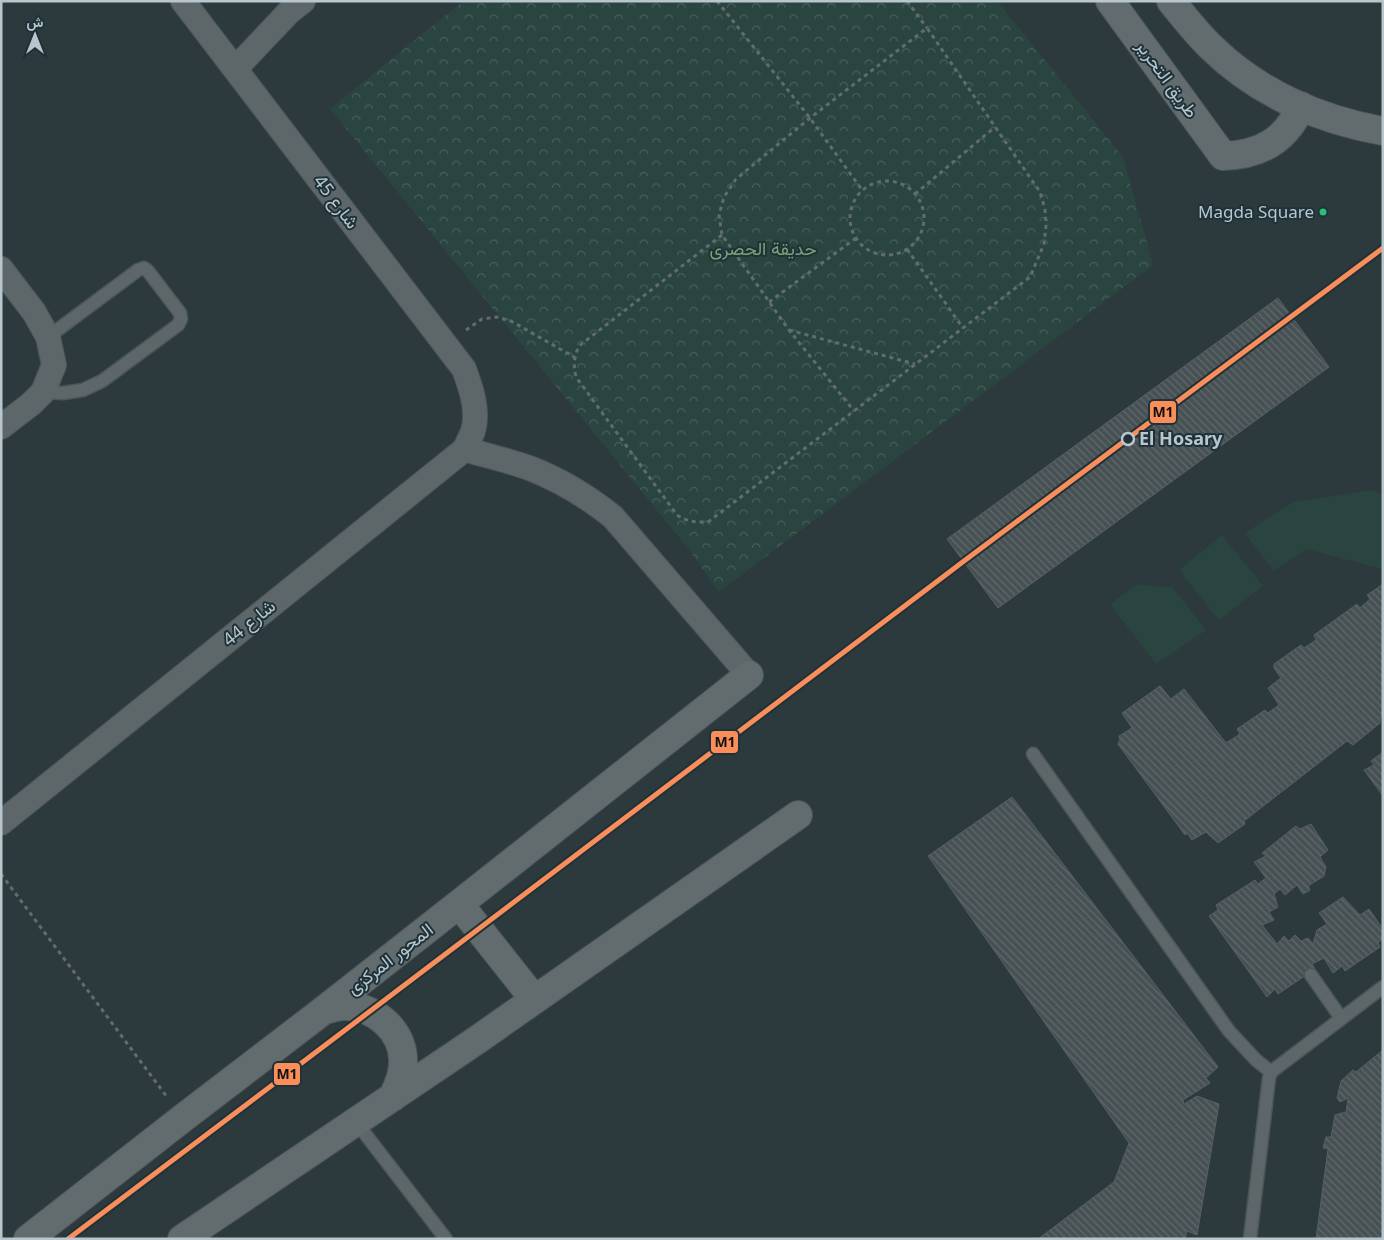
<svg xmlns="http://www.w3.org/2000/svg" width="1384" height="1240" viewBox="0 0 1384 1240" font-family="'Noto Sans',Vazirmatn,sans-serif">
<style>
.park{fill:url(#park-crowns)}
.garden{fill:#2a4540}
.building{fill:url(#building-back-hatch);stroke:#556065}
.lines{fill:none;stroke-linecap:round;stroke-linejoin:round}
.lane-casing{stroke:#4c5557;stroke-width:15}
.street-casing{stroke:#4c5557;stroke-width:26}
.secondary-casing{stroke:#4c5557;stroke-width:30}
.path{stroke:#616c6e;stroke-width:3;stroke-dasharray:4 4;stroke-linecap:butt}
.lane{stroke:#5d676a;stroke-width:12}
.street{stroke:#5d676a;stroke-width:24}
.secondary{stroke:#626c6e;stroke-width:28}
.metro-1-casing{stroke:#1f3239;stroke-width:9}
.metro-1{stroke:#fa8e5a;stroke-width:5}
.bus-dot{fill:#26c172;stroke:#1f3239;stroke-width:2}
.stop-dot{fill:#1f3239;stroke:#b8c7cd;stroke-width:2.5}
.labels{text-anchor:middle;stroke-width:4;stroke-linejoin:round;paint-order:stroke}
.bus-label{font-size:17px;fill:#b8c7cd;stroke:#1f3239;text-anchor:end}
.street-label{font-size:18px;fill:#b8c7cd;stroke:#1f3239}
.park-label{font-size:18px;fill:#7aa475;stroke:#1f3239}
.stop-label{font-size:18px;font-weight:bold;fill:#b8c7cd;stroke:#1f3239;text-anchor:start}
.line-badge{stroke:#1f3239;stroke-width:2}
.pale-badge-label{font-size:14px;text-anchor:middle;font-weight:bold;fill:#111}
</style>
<defs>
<pattern id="park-crowns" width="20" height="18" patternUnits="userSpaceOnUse" patternTransform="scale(1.25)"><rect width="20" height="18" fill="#2a4540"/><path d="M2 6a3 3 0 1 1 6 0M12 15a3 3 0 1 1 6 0" fill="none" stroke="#475e5a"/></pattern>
<pattern id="building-back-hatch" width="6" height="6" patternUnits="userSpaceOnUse" patternTransform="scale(1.25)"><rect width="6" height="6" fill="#475154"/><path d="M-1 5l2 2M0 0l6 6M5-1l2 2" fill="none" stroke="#5f696b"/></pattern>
</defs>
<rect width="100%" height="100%" fill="#2d3a3d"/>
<!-- park -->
<path class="park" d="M463 1H997L1123 157 1153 265 719 592 687 547 330 109Z"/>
<!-- garden -->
<path class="garden" d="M1372 490 1383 496V569L1306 549 1274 571 1245 533 1293 502Z
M1222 535 1263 586 1219 620 1179 570Z
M1137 585 1172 587 1206 630 1156 664 1110 604Z"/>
<!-- building -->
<path class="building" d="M1278 298 1329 367 998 608 947 539Z
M1383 584V716L1380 717V723L1353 745 1347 741 1244 821 1245 824 1218 843 1206 832 1192 840 1187 833 1185 835 1118 744 1120 740 1119 736 1132 728 1122 713 1160 686 1171 699 1184 689 1226 743 1240 734 1237 729 1265 710 1268 713 1279 705 1268 688 1281 678 1274 668V664L1301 645 1304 648 1316 640 1314 635 1357 604 1360 608 1370 599 1367 595Z
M1383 752V796L1364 770 1374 765 1371 761Z
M1012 797 1218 1067 1206 1078 1210 1083 1183 1100 1184 1104 1197 1096 1219 1104 1197 1235 1187 1231 1185 1239H1038L1114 1182 1129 1143 928 856Z
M1311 824 1328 850 1320 857 1326 867 1324 876 1308 886 1310 890 1303 894 1297 885 1285 895 1280 889 1274 894 1278 907 1269 912 1274 920 1262 925 1277 944 1284 936 1289 941 1295 935 1301 941 1308 938 1313 944 1317 930 1327 924 1319 913 1343 897 1360 915 1369 909 1383 929V939L1378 942 1380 947 1345 971 1342 966 1333 973 1324 958 1312 964 1315 969 1278 994 1275 989 1267 997 1209 916 1218 910 1216 905 1255 880 1258 884 1266 878 1254 862 1266 856 1262 853 1296 826 1300 829Z
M1383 1050V1239H1316L1328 1149 1323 1148 1326 1137H1331L1335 1115 1346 1112 1348 1098 1340 1102 1337 1098 1341 1081 1353 1070 1356 1072Z"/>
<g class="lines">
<defs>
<path id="lane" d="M43 392 63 393 83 390 102 381 178 325 181 319 180 313 148 271 144 268 138 270 48 337
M1033 754 1229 1031 1256 1060 1271 1072
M1311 975 1341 1018
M356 1122 446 1239
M1250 1239 1269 1078 1271 1072 1383 987"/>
<path id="street" d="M235 69 289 12 303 1
M1 269 34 312 48 337 54 365 43 392 31 404 1 427
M465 449C487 456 511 461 532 469 562 481 588 497 613 517L749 675
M1 823 465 449C467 443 471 437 473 431 479 411 471 388 464 369L183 1"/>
<path id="secondary" d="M1110 1 1223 156C1260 155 1286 141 1301 106
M1171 1C1184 17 1197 34 1212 48 1258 93 1320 120 1383 131
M459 904 534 999
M324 1010C330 1009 337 1006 343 1006 374 1005 405 1031 403 1064 403 1076 398 1086 393 1097
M28 1239 183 1118 324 1010 459 904 749 675
M182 1239 477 1040 798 815"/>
</defs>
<!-- lane casing -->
<use href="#lane" class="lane-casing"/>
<!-- street casing -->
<use href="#street" class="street-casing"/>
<!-- secondary casing -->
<use href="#secondary" class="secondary-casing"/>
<!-- path -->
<path class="path" d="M717 1 810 118 862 190
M907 1 927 28
M850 218a37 37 0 1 1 74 0a37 37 0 1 1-74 0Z
M915 194 995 127
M722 235 579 346C574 357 573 365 576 377L677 515C687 522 695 522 708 522L1030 277 1044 244 1046 226 1045 209 1040 192 927 28 810 118 736 179 724 197 719 215 722 235 789 330 854 411
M907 249 963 328
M769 302 856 238
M466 330 482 319 497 317 511 321 574 357
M789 330 915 364
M1 874 167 1097"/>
<!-- lane -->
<use href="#lane" class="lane"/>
<!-- street -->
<use href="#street" class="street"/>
<!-- secondary -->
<use href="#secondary" class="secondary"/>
<defs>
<path id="metro-1" d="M68 1239 332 1040 964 561 1383 248"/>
</defs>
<!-- metro-1 casing -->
<use href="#metro-1" class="metro-1-casing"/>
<!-- metro-1 -->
<use href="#metro-1" class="metro-1"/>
</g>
<!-- markers -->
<circle class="bus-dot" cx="1323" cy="212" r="4.5"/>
<circle class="stop-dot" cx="1128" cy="439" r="6"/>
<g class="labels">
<!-- bus labels -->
<g class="bus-label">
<text x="1314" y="218">Magda Square</text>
</g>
<!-- street labels -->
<g class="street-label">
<text transform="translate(1167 79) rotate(54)" y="6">طريق التحرير</text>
<text transform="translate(336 202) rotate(53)" y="6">شارع 45</text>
<text transform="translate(249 623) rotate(-39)" y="6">شارع 44</text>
<text transform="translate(390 959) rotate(-38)" y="6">المحور المركزى</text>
</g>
<!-- park labels -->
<g class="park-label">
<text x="763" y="255">حديقة الحصرى</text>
</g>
<!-- stop labels -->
<g class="stop-label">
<text x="1139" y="445">El Hosary</text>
</g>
</g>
<g class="line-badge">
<rect x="1149" y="400" width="28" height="24" rx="5" fill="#fa8e5a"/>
<rect x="710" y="730" width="29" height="24" rx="5" fill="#fa8e5a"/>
<rect x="273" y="1062" width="28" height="24" rx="5" fill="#fa8e5a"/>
</g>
<g class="pale-badge-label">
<text x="1163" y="417">M1</text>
<text x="725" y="747">M1</text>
<text x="287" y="1079">M1</text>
</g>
<!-- border -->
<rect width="1384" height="1240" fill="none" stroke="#b8c7cd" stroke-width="5"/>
<!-- north arrow -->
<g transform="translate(35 35)" stroke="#1f3239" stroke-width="4" paint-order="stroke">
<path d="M0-4L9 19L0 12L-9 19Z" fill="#b8c7cd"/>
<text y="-8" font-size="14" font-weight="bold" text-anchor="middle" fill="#b8c7cd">ش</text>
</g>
</svg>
